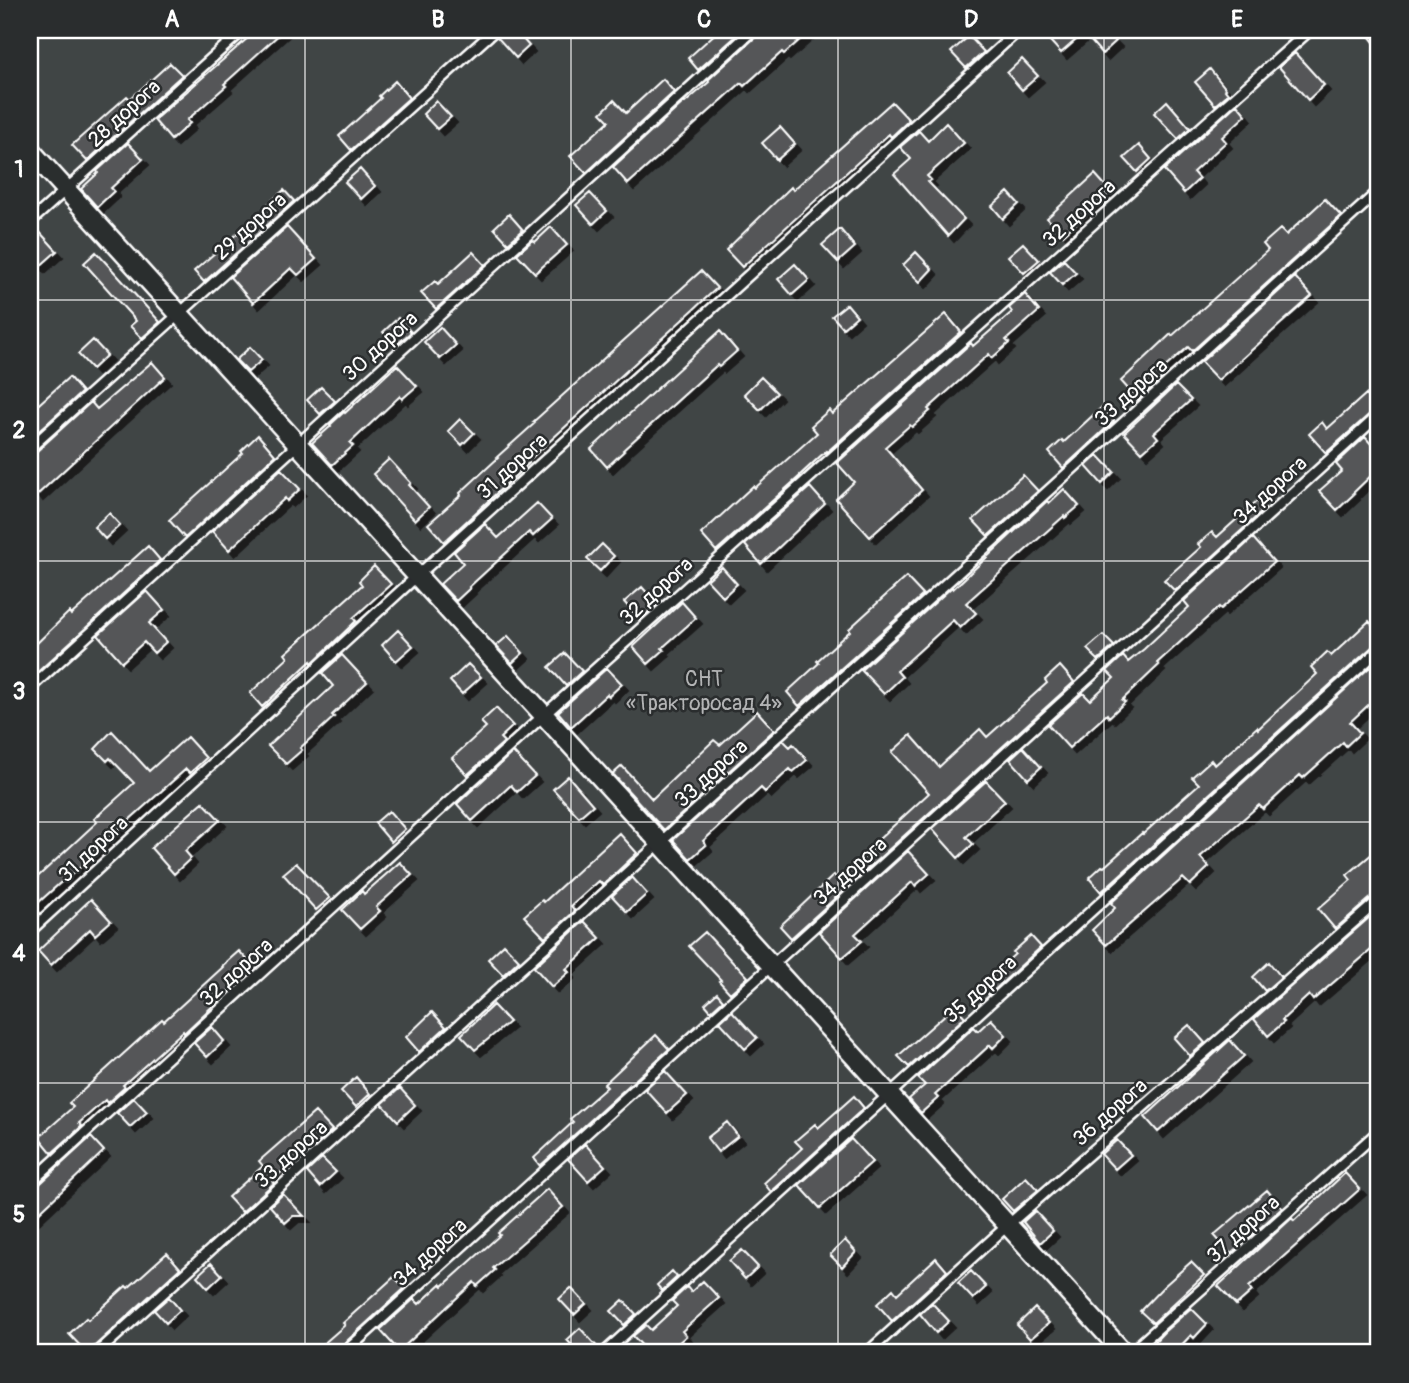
<svg xmlns="http://www.w3.org/2000/svg" width="1409" height="1383" viewBox="0 0 1409 1383" font-family="Pangolin,sans-serif">
<style>
.green{fill:#414445;stroke:#a0a2a2;stroke-width:2}
.building{fill:#555758;stroke:#fff;stroke-width:2;filter:url(#shadow)}
.lines{fill:none;stroke-linecap:round;stroke-linejoin:round}
.lane-casing{stroke:#fff;stroke-width:14}
.street-casing{stroke:#fff;stroke-width:23}
.lane{stroke:#2a2d2e;stroke-width:9}
.street{stroke:#2a2d2e;stroke-width:18}
.grid{fill:none;stroke:#fff;stroke-width:2;stroke-opacity:0.55}
.labels{text-anchor:middle;stroke-width:5;stroke-linejoin:round;paint-order:stroke}
.street-label{font-size:21px;fill:#fff;stroke:#2a2d2e}
.park-label{font-size:21px;fill:#b3b4b5;stroke:#2a2d2e}
.neatline{fill:none;stroke:#fff;stroke-width:2.5}
.grid-label{font-size:23px;text-anchor:middle;font-weight:bold;fill:#fff}
</style>
<defs>
<filter id="shadow"><feDropShadow dx="6" dy="6" stdDeviation="0" flood-color="#0009"/></filter>
</defs>
<rect width="100%" height="100%" fill="#2a2d2e"/>
<filter id="ink" filterUnits="userSpaceOnUse"><feTurbulence type="fractalNoise" baseFrequency=".0143" numOctaves="2"/><feDisplacementMap in="SourceGraphic" scale="14" xChannelSelector="R" yChannelSelector="G"/><feConvolveMatrix kernelMatrix="1 2 1 2 8 2 1 2 1" color-interpolation-filters="sRGB"/></filter>
<g filter="url(#ink)">
<!-- green -->
<path class="green" d="M30 30H1379V1353H30Z"/>
<!-- building -->
<path class="building" d="M257 30H284L224 84 226 86 187 120 190 123 171 140 154 120Z
M502 30H515L529 46 516 58 497 37Z
M719 30H743L698 70 688 58Z
M760 30H811L784 54 782 52 744 86 741 83 628 184 613 167 684 102 685 103 709 82 708 80 758 35Z
M1040 30H1105L1116 41 1102 54 1084 33 1061 53Z
M969 36 984 52 966 68 951 52Z
M1295 53 1324 85 1308 100 1279 67Z
M1022 59 1038 76 1022 90 1007 73Z
M170 63 182 75 87 161 72 145 127 96 130 99Z
M1210 69 1226 89 1225 90 1228 94 1215 105 1195 82Z
M663 79 674 92 586 173 570 156 609 121 601 113 614 100 626 113Z
M395 81 409 98 351 150 339 136 381 98 379 96Z
M436 101 451 117 437 129 423 114Z
M1167 101 1190 128 1178 139 1154 113Z
M892 102 909 120 891 137 889 134 742 267 726 250 791 187 793 190Z
M1237 104 1246 115 1222 137 1226 142 1193 172 1199 179 1184 193 1164 170Z
M946 123 964 143 927 176 931 180 928 182 964 219 948 236 894 174 911 159 900 147 919 131 928 141Z
M780 127 795 144 777 160 762 143Z
M128 143 143 159 111 188 114 191 97 207 81 189 98 173 97 171Z
M1139 145 1151 159 1137 172 1124 158Z
M360 169 375 186 361 199 345 182Z
M1095 174 1111 192 1063 235 1047 218Z
M284 190 294 201 204 282 194 271 269 206 268 204Z
M1008 192 1019 204 1003 219 992 206Z
M590 193 607 211 593 224 576 205Z
M1325 199 1341 216 1192 351 1188 347 1162 370 1166 374 1138 400 1121 381 1171 334 1172 336 1268 250 1263 244 1280 229 1286 235Z
M509 214 523 230 508 243 494 228Z
M35 227 57 251 39 267 30 256V229Z
M287 227 316 259 298 275 291 268 253 303 230 277Z
M551 227 567 245 535 273 517 254 533 240 535 242Z
M840 229 855 247 838 262 822 245Z
M1023 243 1039 260 1024 273 1008 256Z
M96 252 160 322 142 338 130 326 136 321 84 263Z
M473 252 485 265 436 309 421 293 435 281 438 284Z
M916 252 932 269 920 282 903 265Z
M1064 260 1076 273 1062 285 1050 272Z
M795 264 809 280 792 295 778 279Z
M701 271 717 288 528 461 529 463 444 542 428 524 461 495 460 493 498 458 497 457 535 423 533 422Z
M1295 277 1312 296 1218 380 1201 362Z
M1025 294 1039 311 1006 340 1009 343 992 358 989 354 928 409 930 411 912 427 910 425 885 447 922 490 870 537 836 499 854 482 837 463 971 343 973 346 1012 312 1009 308Z
M847 304 857 316 843 328 832 316Z
M946 314 961 332 827 452 826 451 800 475V476L716 551 701 534 753 486 755 488 817 433 811 426 829 410 832 414Z
M398 318 411 332 395 346 383 332Z
M440 327 456 345 440 359 424 342Z
M720 331 737 351 719 367 717 365 623 450 624 451 607 467 591 449Z
M93 340 107 355 92 369 78 354Z
M250 347 262 360 248 372 236 360Z
M152 362 165 377 37 495 30 486V455L35 453 91 402 97 409Z
M397 365 417 386 402 399 400 396 350 443 353 446 332 465 312 443 331 426 330 425 344 412 345 413Z
M69 377 82 392 30 439V412Z
M761 377 777 393 760 410 744 394Z
M1176 385 1191 400 1154 433 1158 438 1142 452 1124 433Z
M321 387 335 401 320 414 307 400Z
M1366 394 1378 408 1374 410 1326 453 1309 434 1322 422 1327 429Z
M1102 407 1114 421 1063 468 1049 452 1062 440 1064 442Z
M460 419 474 433 462 445 448 431Z
M258 435 275 455 185 538 169 520 243 453 241 451Z
M1365 437 1379 453V468L1353 493 1354 494 1337 510 1319 491 1342 471 1336 464Z
M1098 455 1114 472 1102 484 1086 466Z
M389 459 411 483 409 485 429 507 415 520 373 474Z
M281 469 300 489 287 501 285 498 229 550 212 531Z
M1023 475 1038 491 988 536 973 520Z
M810 487 825 504 761 564 745 545Z
M1064 489 1079 506 1065 518 1064 516 966 603 976 613 960 628 953 620 897 671 902 677 884 694 861 670 952 587 953 589 1047 501 1049 503Z
M1257 501 1265 509 1175 591 1164 580 1201 547 1198 544 1212 532 1217 537Z
M537 503 552 519 533 536 529 532 469 587 470 588 456 601 440 584 463 563 454 552 485 524 498 538Z
M109 513 120 525 105 539 94 527Z
M1253 538 1274 562 1221 609 1219 607 1157 663 1159 665 1122 700 1125 702 1109 717 1107 714 1069 748 1048 725 1083 693 1090 700 1114 678 1107 671 1123 656 1128 662 1144 649 1189 607 1184 601Z
M602 544 614 556 600 571 587 559Z
M148 546 160 560 30 679V650L69 612 71 615Z
M374 566 391 584 353 618 356 621 332 644 312 663 311 661 262 707 250 693 288 658 285 654 362 585 359 581Z
M722 567 737 584 723 597 707 580Z
M906 577 923 595 799 706 787 692 819 663 817 661 850 631 849 629Z
M642 587 657 604 640 620 624 602Z
M147 591 164 610 149 623 166 642 154 653 144 642 122 662 98 635Z
M682 602 696 618 662 648 664 650 648 664 633 647Z
M1369 621 1379 632V643L1374 645 1101 892 1089 878 1102 866 1104 867 1142 833 1143 834 1199 784 1192 777 1211 760 1215 765 1257 727 1258 729 1317 674 1311 667 1327 652 1331 656Z
M398 630 413 646 396 661 382 645Z
M1103 635 1114 646 1098 660 1087 649Z
M508 636 523 653 512 663 496 646Z
M565 653 582 671 566 686 549 667Z
M342 655 367 682 332 715 334 717 300 748 302 750 286 764 268 746 333 686 322 673Z
M468 664 481 677 462 694 450 681Z
M1060 666 1074 682 791 938 780 926 834 875 838 880 879 844 877 841 929 793 892 752 911 735 939 767 980 729 987 737 1047 683 1045 680Z
M1370 667 1379 677V695L1350 722 1360 733 1346 746 1343 742 1303 778 1300 775 1263 809 1259 805 1200 857 1209 867 1190 885 1183 878 1106 945 1092 930 1115 908 1111 903Z
M607 668 622 684 609 696 607 694 571 727 558 712Z
M496 708 513 726 500 738 504 742 467 775 452 758 486 727 481 722Z
M757 711 774 730 664 830 613 774 622 766 652 799 714 740 720 745Z
M112 731 149 771 187 737 206 758 190 773 186 769 89 856 91 858 70 876 69 875 30 910V884L97 822 94 819 134 783 110 758 107 761 95 749Z
M783 740 790 747 793 744 807 760 793 772 790 769 765 792 761 788 703 841 706 845 690 859 673 840Z
M1023 747 1041 767 1028 779 1010 759Z
M513 752 535 776 517 792 511 785 472 821 457 804Z
M568 776 593 805 579 817 553 789Z
M986 781 1005 801 966 837 973 844 958 858 932 829Z
M203 802 220 820 185 851 191 858 174 874 151 848Z
M389 811 405 829 391 842 375 823Z
M619 833 637 853 603 885 599 881 571 906 575 911 545 938 524 916 542 900 544 902Z
M1379 848V893L1374 895 1335 929 1318 909 1351 880 1347 875Z
M908 851 929 874 915 886 912 882 855 934 862 941 842 958 819 932Z
M400 862 412 875 376 907 380 911 360 929 342 910 362 891 364 894Z
M296 863 330 898 316 910 283 874Z
M632 877 647 894 627 912 612 896Z
M91 899 111 921 95 935 90 929 51 965 38 951 77 914 76 913Z
M1379 909V943L1313 1000 1309 995 1282 1020 1284 1022 1268 1036 1254 1019Z
M584 921 600 938 566 969 569 972 552 987 534 967Z
M705 932 736 966 737 965 748 977 730 993 719 981 721 980 689 946Z
M1031 936 1041 947 989 995 981 985 1015 954 1013 952Z
M504 944 519 960 503 975 488 959Z
M239 951 254 967 184 1033 183 1031 123 1085 125 1087 107 1103 105 1100 79 1123 82 1126 52 1153 39 1137 73 1107 69 1103 162 1019 164 1021 223 967 222 966Z
M1269 962 1281 977 1265 991 1253 977Z
M717 993 723 1000 711 1011 705 1004Z
M493 1005 509 1022 475 1050 461 1035Z
M955 1006 965 1017 909 1067 898 1056Z
M732 1011 757 1038 745 1049 720 1022Z
M432 1012 446 1027 419 1052 406 1037Z
M991 1019 1006 1035 993 1048 990 1045 935 1095 938 1098 921 1113 909 1099 925 1085 918 1078 974 1027 978 1031Z
M1189 1025 1205 1043 1190 1056 1174 1038Z
M212 1027 224 1041 207 1057 194 1043Z
M656 1035 669 1049 540 1166 534 1158 573 1122 570 1119 607 1087 604 1084Z
M1230 1040 1244 1056 1158 1132 1145 1117Z
M665 1071 687 1095 667 1113 645 1089Z
M356 1077 370 1094 356 1107 341 1091Z
M400 1088 415 1105 398 1121 382 1104Z
M854 1096 864 1108 771 1192 764 1183 802 1148 795 1141 815 1124 818 1128Z
M134 1098 147 1112 130 1127 117 1113Z
M315 1112 332 1130 298 1162 295 1159 272 1181 274 1183 242 1212 228 1197 263 1166 259 1161Z
M727 1122 738 1136 718 1152 707 1138Z
M91 1137 104 1151 30 1221V1193Z
M851 1139 872 1162 820 1208 799 1185Z
M1117 1140 1131 1155 1115 1169 1101 1154Z
M585 1144 605 1166 588 1181 568 1159Z
M322 1158 336 1172 320 1187 307 1172Z
M1345 1173 1360 1189 1249 1287 1252 1291 1236 1305 1218 1286 1292 1218 1294 1221Z
M1026 1177 1038 1190 1013 1211 1002 1199Z
M547 1189 563 1207 493 1268 495 1270 477 1286 474 1282 399 1351 380 1330 414 1299 419 1304 441 1284 443 1286 500 1235 498 1233Z
M1267 1190 1282 1208 1231 1254 1214 1235Z
M283 1194 304 1216H293L285 1223 270 1206Z
M1035 1211 1053 1231 1040 1243 1023 1222Z
M845 1240 856 1252 842 1267 830 1255Z
M742 1250 758 1267 745 1279 729 1261Z
M167 1253 180 1268 87 1353 69 1334 86 1318 88 1320 126 1286 128 1288Z
M936 1258 947 1271 892 1321 877 1304 893 1289 897 1294Z
M1191 1262 1204 1275 1153 1323 1140 1311 1163 1287Z
M211 1263 222 1275 208 1288 197 1276Z
M672 1271 677 1277 662 1291 657 1285Z
M971 1271 986 1287 973 1299 958 1283Z
M394 1277 405 1288 339 1348 337 1353H313L345 1325 343 1323Z
M703 1281 719 1298 682 1331 686 1336 667 1353H649L633 1336 646 1325 651 1330 677 1306 672 1301 687 1287 691 1292Z
M571 1288 586 1304 574 1315 559 1299Z
M169 1297 180 1310 166 1323 154 1310Z
M623 1300 636 1314 624 1325 611 1311Z
M932 1303 949 1321 936 1333 920 1314Z
M1035 1308 1049 1323 1030 1339 1017 1325Z
M1191 1308 1207 1324 1194 1338 1191 1335 1174 1353H1144L1164 1332Z
M580 1328 599 1349 597 1353H579L567 1340Z"/>
<g class="lines">
<defs>
<path id="lane" d="M1372 30 1379 39
M30 222 243 30
M30 448 495 30
M30 688 753 30
M30 931 417 576 1019 30
M30 1183 544 715 1310 30
M97 1353 1379 191
M344 1353 1379 415
M604 1353 1379 650
M867 1353 1008 1225 1379 900
M1130 1353 1379 1131"/>
<path id="street" d="M30 150 1124 1353"/>
</defs>
<!-- lane casing -->
<use href="#lane" class="lane-casing"/>
<!-- street casing -->
<use href="#street" class="street-casing"/>
<!-- lane -->
<use href="#lane" class="lane"/>
<!-- street -->
<use href="#street" class="street"/>
</g>
</g>
<!-- grid -->
<path class="grid" d="M305 30V1353M571 30V1353M838 30V1353M1104 30V1353M30 300H1379M30 561H1379M30 822H1379M30 1083H1379"/>
<g class="labels">
<!-- street labels -->
<g class="street-label">
<text transform="translate(124 113) rotate(-42)" y="7">28 дорога</text>
<text transform="translate(1079 213) rotate(-42)" y="7">32 дорога</text>
<text transform="translate(250 226) rotate(-42)" y="7">29 дорога</text>
<text transform="translate(380 346) rotate(-42)" y="7">30 дорога</text>
<text transform="translate(1131 392) rotate(-42)" y="7">33 дорога</text>
<text transform="translate(512 466) rotate(-42)" y="7">31 дорога</text>
<text transform="translate(1270 490) rotate(-42)" y="7">34 дорога</text>
<text transform="translate(656 591) rotate(-42)" y="7">32 дорога</text>
<text transform="translate(711 773) rotate(-42)" y="7">33 дорога</text>
<text transform="translate(93 849) rotate(-43)" y="7">31 дорога</text>
<text transform="translate(850 871) rotate(-42)" y="7">34 дорога</text>
<text transform="translate(236 972) rotate(-42)" y="7">32 дорога</text>
<text transform="translate(980 989) rotate(-42)" y="7">35 дорога</text>
<text transform="translate(1110 1112) rotate(-41)" y="7">36 дорога</text>
<text transform="translate(291 1154) rotate(-42)" y="7">33 дорога</text>
<text transform="translate(1243 1229) rotate(-42)" y="7">37 дорога</text>
<text transform="translate(430 1252) rotate(-42)" y="7">34 дорога</text>
</g>
<!-- park labels -->
<g class="park-label">
<text x="704" y="686">СНТ<tspan x="704" dy="24">«Тракторосад 4»</tspan></text>
</g>
</g>
<!-- margin -->
<rect width="1409" height="1383" fill="none" stroke="#2a2d2e" stroke-width="77"/>
<rect x="38" y="38" width="1332" height="1306" class="neatline"/>
<g class="grid-label">
<text x="172" y="27">A</text>
<text x="438" y="27">B</text>
<text x="704" y="27">C</text>
<text x="971" y="27">D</text>
<text x="1237" y="27">E</text>
<text x="19" y="177">1</text>
<text x="19" y="438">2</text>
<text x="19" y="699">3</text>
<text x="19" y="961">4</text>
<text x="19" y="1222">5</text>
</g>
</svg>
